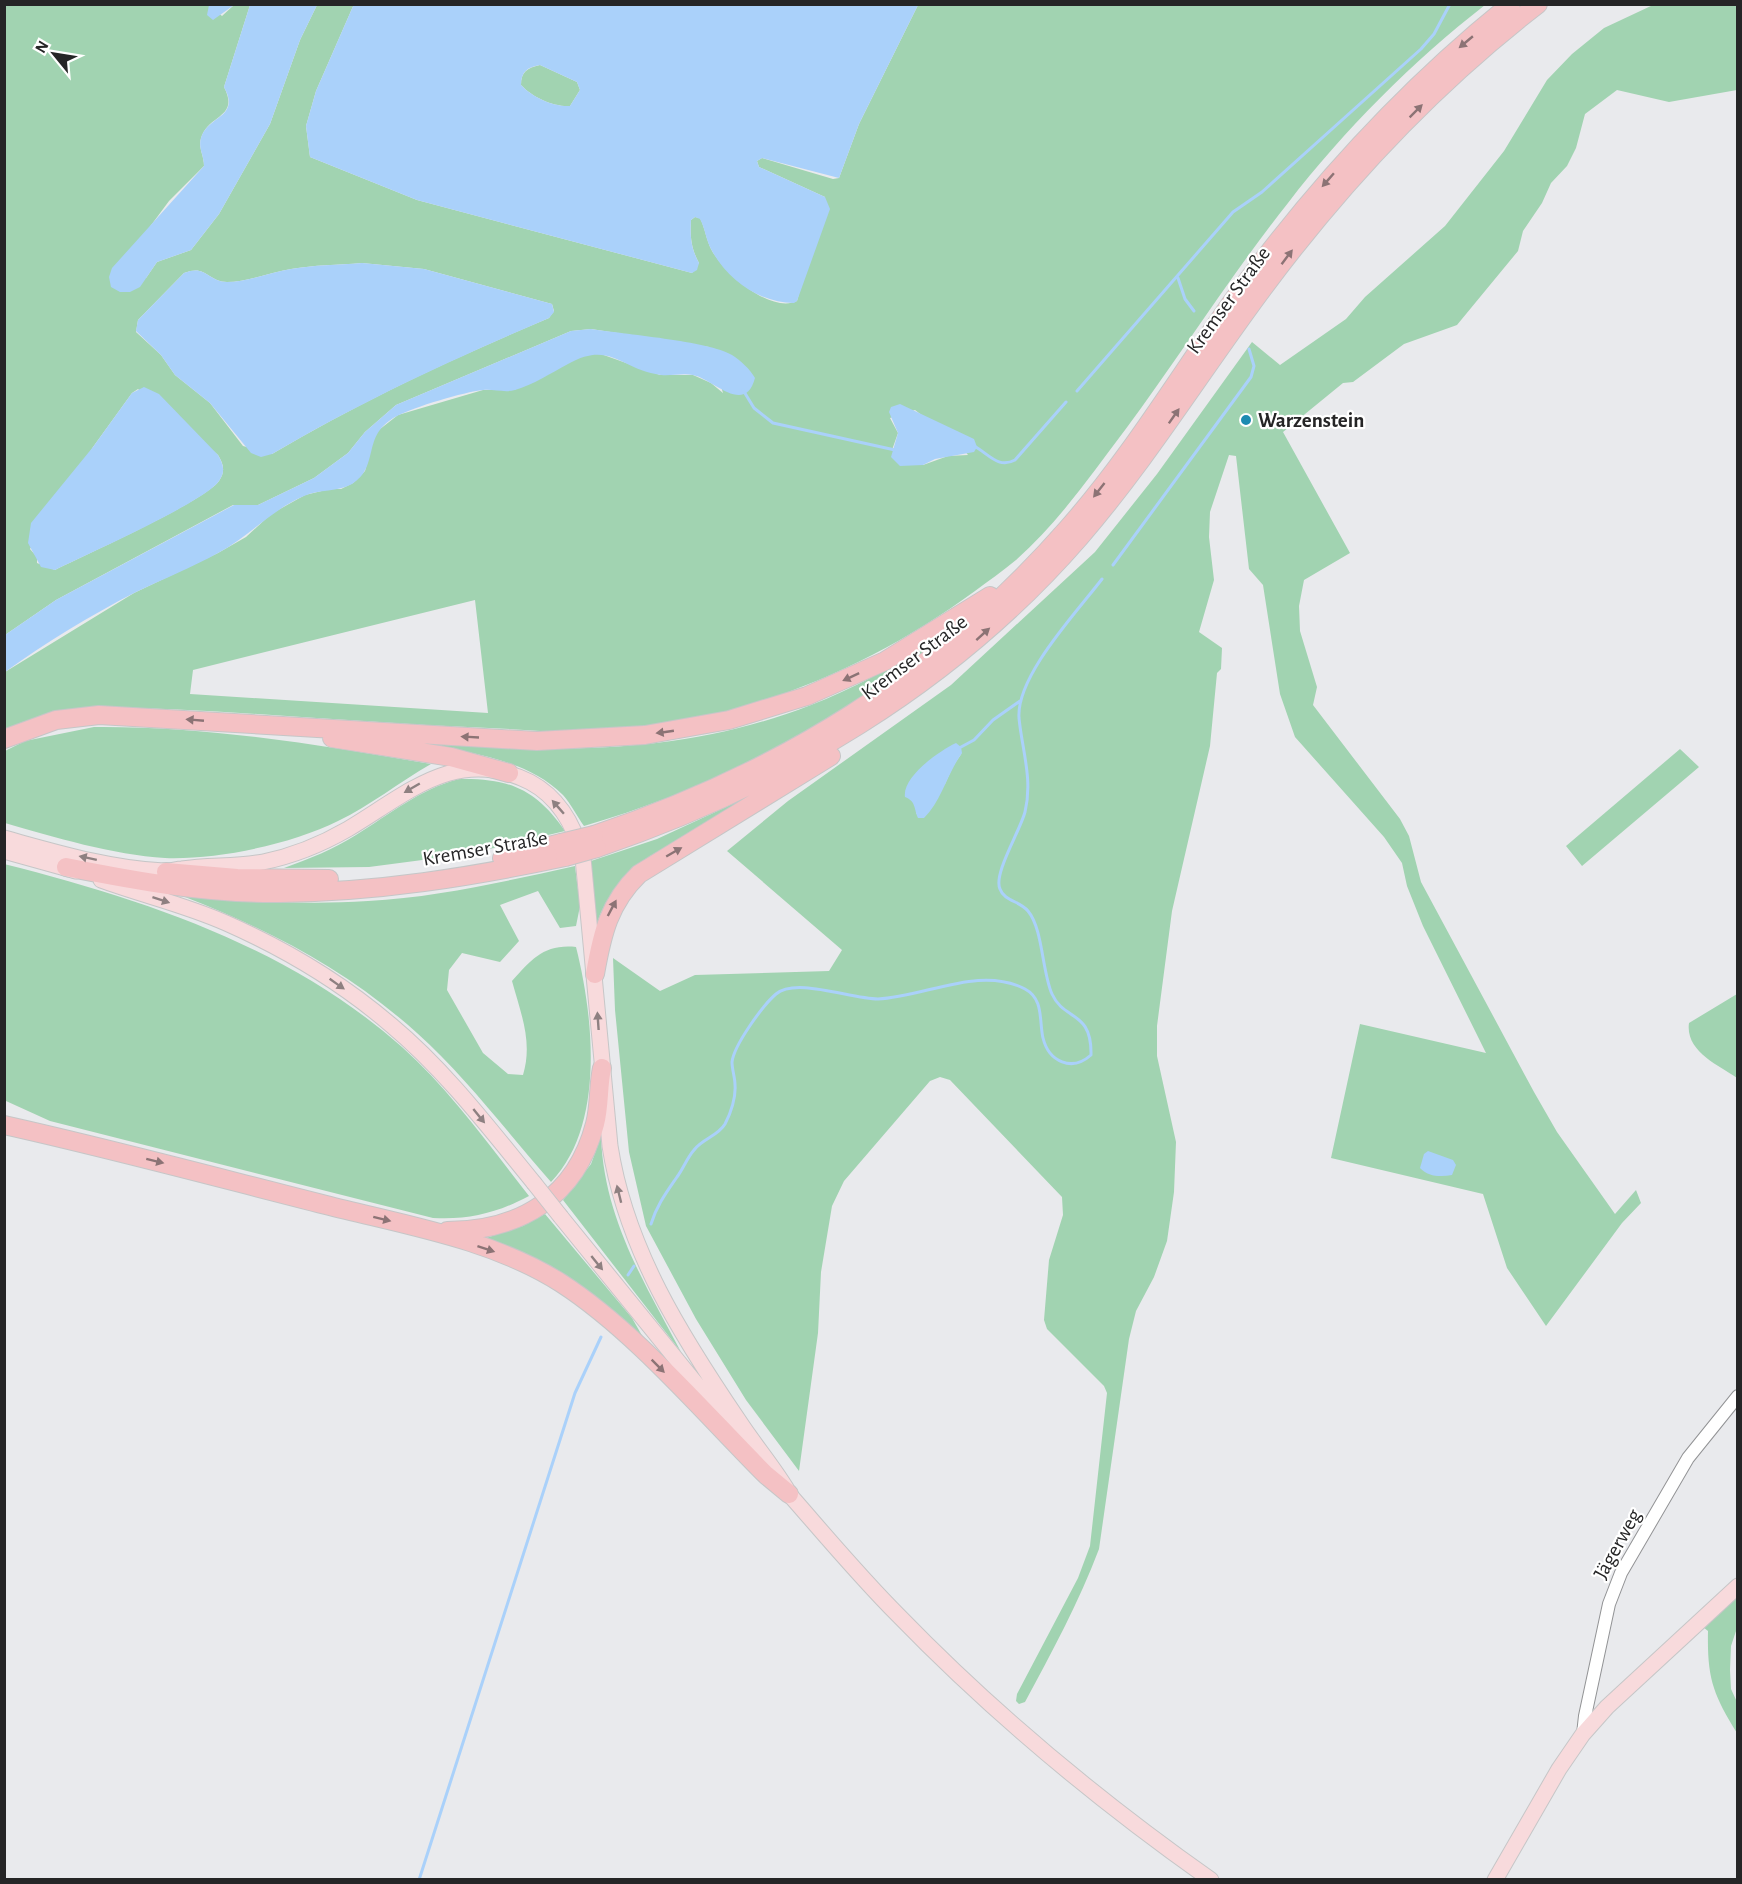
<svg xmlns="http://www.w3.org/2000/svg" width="1742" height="1884" viewBox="0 0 1742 1884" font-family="'Alegreya Sans',sans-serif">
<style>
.green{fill:#a1d3b1;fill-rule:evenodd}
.water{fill:#aad1fa;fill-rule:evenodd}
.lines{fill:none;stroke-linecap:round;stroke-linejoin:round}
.stream{stroke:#aad1fa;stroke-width:3}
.minor-casing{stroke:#929395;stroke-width:14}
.major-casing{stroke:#c6c6c7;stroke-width:17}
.highway-casing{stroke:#c6c6c7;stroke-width:20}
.minor{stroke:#fff;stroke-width:12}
.major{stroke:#f8dadc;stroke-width:15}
.highway{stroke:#f4c1c4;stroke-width:18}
.major-bridge-casing{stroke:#c6c6c7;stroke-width:17;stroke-linecap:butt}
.highway-bridge-casing{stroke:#c6c6c7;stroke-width:20;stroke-linecap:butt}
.major-bridge{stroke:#f8dadc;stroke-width:15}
.highway-bridge{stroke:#f4c1c4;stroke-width:18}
.oneway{fill:#8c7375}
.oneway2{fill:#8e8081}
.poi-dot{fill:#1c8bb1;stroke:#fff;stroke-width:2}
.labels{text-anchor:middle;stroke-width:4.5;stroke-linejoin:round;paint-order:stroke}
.street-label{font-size:21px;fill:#252526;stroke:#fff}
.poi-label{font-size:21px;font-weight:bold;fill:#252526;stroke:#fff;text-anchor:start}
</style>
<rect width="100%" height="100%" fill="#e9eaed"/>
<!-- green -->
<path class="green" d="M354 4 316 91 306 126 310 157 417 200 692 273 699 263C691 248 690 237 691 220L695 217 700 218C705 228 706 239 711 249 723 272 770 314 797 301L825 197 759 167 757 161 762 158 833 179 839 178 859 124 918 5H1485C1413 61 1344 130 1288 203 1230 276 1180 356 1125 430 1091 475 1058 523 1016 560 1003 571 988 581 975 591 858 677 720 730 573 732 545 732 517 729 489 728 359 723 229 709 99 707L54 713 5 731V672L134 593 218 553 246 537 271 514 305 495 330 489H341L353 483 365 471 375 433 398 415 483 390H514L583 355 598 353 660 375H693L711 383 723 393 709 347 591 329 571 331 396 405 365 432 348 453 314 478 258 505H233L56 600 5 635V5H209L222 16 234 5H250L224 87C240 118 208 114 201 138 198 148 204 155 204 166L169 201 149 228 146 278 157 262 191 250 219 214 270 124 300 40 317 5ZM362 263 424 269 552 304 554 311 549 318C452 359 363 400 272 454L243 446 210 403 175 375 161 355 136 332 138 320 184 273C206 264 207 281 227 282 247 282 271 272 291 269 314 265 338 265 362 263ZM138 389 218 455C223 463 226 471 219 481 205 501 85 555 55 570L37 563V557L30 549 93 447 132 393ZM915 410 928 420 946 427 968 455 948 456 923 465 892 450 898 433 890 418ZM475 600 488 713 190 694 193 670Z
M1653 5H1737V90L1669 102 1617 90 1585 114 1576 148 1567 166 1551 183 1542 203 1523 231 1518 251 1457 325 1404 344 1353 382 1343 383 1283 432 1350 553 1304 580 1299 606 1300 631 1317 687 1313 705 1400 819 1409 836 1421 882 1534 1092 1557 1132 1615 1214 1636 1190 1641 1203 1622 1223 1546 1326 1507 1268 1483 1194 1331 1158 1360 1024 1486 1053 1423 926 1407 886 1402 863 1384 837 1295 737 1280 694 1263 585 1249 569 1236 456 1229 455 1210 512 1209 537 1214 580 1199 632 1222 648 1221 669 1217 673 1210 746 1172 911 1157 1026V1056L1176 1142 1174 1192 1167 1241 1154 1277 1136 1311 1129 1339 1099 1549C1079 1602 1052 1652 1025 1702L1019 1704 1016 1701 1017 1694 1078 1578 1090 1546 1107 1393 1104 1386 1047 1329 1044 1320 1049 1260 1063 1215 1062 1197 950 1080 940 1077 930 1081 844 1181 832 1206 821 1272 818 1333 799 1471 746 1400 696 1319 646 1226 629 1152 615 1010 613 958 660 991 695 975 829 971 842 950 727 851 788 801 951 685 1095 552 1157 474 1252 342 1280 365 1346 319 1365 297 1445 226 1504 151 1547 80 1572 54 1604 28ZM962 753 953 766 945 784 916 814V806L911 799Z
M540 65 577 82 580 90 570 106C553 107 532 97 521 85 521 72 527 68 540 65Z
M933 644C833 729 710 789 584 826 577 816 571 804 563 795 528 760 475 754 428 744 563 752 682 755 811 705 853 689 893 666 933 644Z
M94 727C208 726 319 745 431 764 399 782 370 806 338 821 292 844 217 860 165 858 113 855 54 837 5 823V751L25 741Z
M1680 749 1699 767 1582 866 1566 846Z
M459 779C509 778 536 789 565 831L468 854 369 867 284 868C309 859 334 849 356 835 390 814 420 789 459 779Z
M774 785 650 856C625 874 607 894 597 923L591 861 657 839Z
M4 864C147 900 290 948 402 1047 450 1090 489 1145 529 1196 497 1213 469 1220 433 1218L50 1121 6 1101Z
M575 866 580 906 576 926 560 928 538 891 500 905 519 941 500 962 462 953 449 970 447 990 483 1053 508 1074 523 1075C533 1042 521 1014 512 981 532 959 544 944 576 947 594 1018 605 1126 551 1182 507 1132 466 1077 417 1033 347 970 272 931 185 897 247 901 307 905 368 901 438 897 507 881 575 866Z
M1737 994V1078C1718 1065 1685 1051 1689 1023Z
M601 1137C604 1218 644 1282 681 1352L563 1200 591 1164Z
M545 1214 632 1318 644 1339C594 1294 550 1259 486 1238L523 1226Z
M1737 1595V1628L1731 1646 1730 1670 1731 1689 1737 1702V1733C1713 1694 1707 1678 1708 1631L1703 1627Z"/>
<!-- water -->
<path class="water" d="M354 4H918V5L859 124 839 178 762 158 757 161 759 167 825 197 830 209 797 301 794 303C760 303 727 280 711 249 706 240 705 228 700 219L695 217 691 220C690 238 691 248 699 263L697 270 692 273 417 200 310 157 306 126 316 91ZM540 65 577 82 580 90 570 106C553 107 532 97 521 85 521 72 527 67 540 65Z
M209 5V4L234 5 213 20 207 15Z
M250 5H317L300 40 270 124 219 214 191 250 157 262 140 287 130 292H120L111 287 109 277 112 268 204 166C204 155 198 148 201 138 208 115 241 118 224 87Z
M362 263 424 269 552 304 554 312 549 318C451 360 364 400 272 454L261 457 251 453 210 403 175 375 161 355 136 331 138 320 184 273C206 264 207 281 227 282 247 282 271 272 291 269 314 265 338 265 362 263Z
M591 329C622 334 709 341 732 355 741 361 750 369 755 378 745 416 713 379 693 375 683 373 671 376 661 375 621 370 611 340 568 364 551 373 533 385 515 390 505 393 494 389 483 390 464 392 414 407 397 416 360 435 381 466 352 484 338 492 319 489 304 496 271 510 249 537 218 553 191 568 163 579 136 592 91 615 45 643 5 672V635L56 600 234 505H258L314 478 348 453 365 432 396 405 571 331Z
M144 387 159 394 218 455C223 464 226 471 219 481 205 502 85 555 55 570L41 567 28 543 31 523 93 447 132 393Z
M900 404 974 439 977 447 974 452 935 459 923 465 900 466 891 457 898 433 889 412 891 407Z
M956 743 961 747 962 753C947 774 942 800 924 818H918C914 809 916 801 905 797 902 777 939 751 956 743Z
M1428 1151 1453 1160 1456 1165 1452 1175C1441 1177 1428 1177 1420 1168L1424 1154Z"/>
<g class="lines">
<!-- stream -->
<path class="stream" d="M1178 278 1185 299 1194 311
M743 390 754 408 773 423 895 450
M1077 391 1233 212 1262 192 1421 49 1434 34 1450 4
M974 446C989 454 998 469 1015 460L1066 402
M1113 565 1251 377 1254 366 1249 349
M961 747 974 740 993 720 1020 701
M651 1224C657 1205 666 1193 677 1177 683 1169 687 1158 694 1150 702 1139 718 1136 725 1124 731 1113 736 1097 735 1085 735 1077 732 1070 732 1062 734 1045 763 1005 776 994 796 977 851 999 878 999 925 997 980 965 1025 989 1044 999 1039 1021 1043 1038 1049 1062 1072 1072 1091 1055 1092 1010 1064 1021 1052 994 1042 972 1043 929 1028 911 1020 901 1004 901 1000 889 993 874 1020 831 1025 812 1033 779 1022 750 1019 718 1016 676 1077 612 1102 579
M628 1275 634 1266
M419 1880 575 1393 601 1337"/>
<defs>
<path id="minor" d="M1583 1734 1585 1716 1609 1604 1621 1573 1688 1458 1738 1396"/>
<path id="major" d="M4 838C55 852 111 869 164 871 170 872 176 869 182 869 209 865 237 867 263 862 293 856 322 844 348 829 407 794 457 745 530 782 560 798 575 827 583 858L610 1146C626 1249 682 1337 739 1421 754 1444 772 1465 786 1488
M4 851 76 871
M101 880C142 895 186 905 226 923 285 949 342 983 391 1025 446 1071 489 1128 534 1183
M561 1217 737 1434
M782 1486C820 1529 857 1574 898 1615 993 1713 1099 1801 1211 1880
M1495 1880 1559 1769 1583 1734 1607 1707 1738 1586"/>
<path id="highway" d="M332 738 451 757 509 773
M4 739 56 720 99 715 537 741 645 735 729 720 807 696 885 661 990 596
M594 835C779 773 937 677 1067 529 1130 458 1179 376 1234 299 1314 189 1405 89 1511 4
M597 848C782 785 952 685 1080 537 1148 458 1202 370 1264 287 1343 181 1433 85 1538 4
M502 858 561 843
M66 867C136 881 208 894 280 893 377 892 471 877 565 857
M166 872 237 878 329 879
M595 974C602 934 609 903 639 874L831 756
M4 1125C112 1149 219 1178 326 1205 404 1225 492 1239 561 1283 634 1330 704 1413 766 1475L789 1494
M447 1231C520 1231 576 1197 595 1124 600 1105 598 1087 602 1068"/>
</defs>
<!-- minor casing -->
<use href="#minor" class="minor-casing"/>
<!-- major casing -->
<use href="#major" class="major-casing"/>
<!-- highway casing -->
<use href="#highway" class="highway-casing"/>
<!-- minor -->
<use href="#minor" class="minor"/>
<!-- major -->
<use href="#major" class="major"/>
<!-- highway -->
<use href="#highway" class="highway"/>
<defs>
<path id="major-bridge" d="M534 1183 561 1217"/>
<path id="highway-bridge" d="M561 843 594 835
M565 857 597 848"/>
</defs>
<!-- major-bridge casing -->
<use href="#major-bridge" class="major-bridge-casing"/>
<!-- highway-bridge casing -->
<use href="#highway-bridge" class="highway-bridge-casing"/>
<!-- major-bridge -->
<use href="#major-bridge" class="major-bridge"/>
<!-- highway-bridge -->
<use href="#highway-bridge" class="highway-bridge"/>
</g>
<!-- one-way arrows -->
<defs><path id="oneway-solid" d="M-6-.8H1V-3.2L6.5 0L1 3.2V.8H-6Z" transform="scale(1.5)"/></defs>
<g class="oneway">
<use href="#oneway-solid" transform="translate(1466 42) rotate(140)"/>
<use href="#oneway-solid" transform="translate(1416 111) rotate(-45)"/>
<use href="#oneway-solid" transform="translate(1328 180) rotate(131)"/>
<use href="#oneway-solid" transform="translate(1287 257) rotate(-53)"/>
<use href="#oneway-solid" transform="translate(1174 416) rotate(-55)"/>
<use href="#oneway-solid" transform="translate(1099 490) rotate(128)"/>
<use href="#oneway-solid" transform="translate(983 634) rotate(-42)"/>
<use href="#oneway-solid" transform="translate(851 677) rotate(155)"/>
<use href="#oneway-solid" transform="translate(195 720) rotate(-175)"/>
<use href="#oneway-solid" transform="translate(665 732) rotate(172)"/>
<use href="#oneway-solid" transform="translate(470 737) rotate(-177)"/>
<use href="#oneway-solid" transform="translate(674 852) rotate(-30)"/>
<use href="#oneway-solid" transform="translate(612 908) rotate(-62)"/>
<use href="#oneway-solid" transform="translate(155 1161) rotate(14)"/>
<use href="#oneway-solid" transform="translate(382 1219) rotate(14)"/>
<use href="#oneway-solid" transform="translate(486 1249) rotate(18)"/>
<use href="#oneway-solid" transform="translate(658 1366) rotate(45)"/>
</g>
<g class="oneway2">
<use href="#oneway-solid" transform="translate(412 788) rotate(150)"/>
<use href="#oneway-solid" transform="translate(558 807) rotate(-131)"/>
<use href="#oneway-solid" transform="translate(88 858) rotate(-168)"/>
<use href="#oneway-solid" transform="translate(161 900) rotate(18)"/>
<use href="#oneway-solid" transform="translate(337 984) rotate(35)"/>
<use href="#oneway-solid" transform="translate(598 1021) rotate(-94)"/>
<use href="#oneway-solid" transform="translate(479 1116) rotate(51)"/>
<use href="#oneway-solid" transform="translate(619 1194) rotate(-104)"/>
<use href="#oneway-solid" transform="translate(597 1263) rotate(51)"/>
</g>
<!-- markers -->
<circle class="poi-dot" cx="1246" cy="420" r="6"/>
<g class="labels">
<!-- street labels -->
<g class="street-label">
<text transform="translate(1228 300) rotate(-54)" y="7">Kremser Straße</text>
<text transform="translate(914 657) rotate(-37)" y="7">Kremser Straße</text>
<text transform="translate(485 848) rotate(-10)" y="7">Kremser Straße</text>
<text transform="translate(1617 1544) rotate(-61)" y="7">Jägerweg</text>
</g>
<!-- poi labels -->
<g class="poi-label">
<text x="1258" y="427">Warzenstein</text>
</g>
</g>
<!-- border -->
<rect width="1742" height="1884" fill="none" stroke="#252526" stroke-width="12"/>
<!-- north arrow -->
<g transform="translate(54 54) rotate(300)" stroke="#ffffff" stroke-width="4.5" paint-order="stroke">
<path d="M0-4.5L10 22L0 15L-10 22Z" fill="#252526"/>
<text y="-9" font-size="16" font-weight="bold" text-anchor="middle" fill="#252526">N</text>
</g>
</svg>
